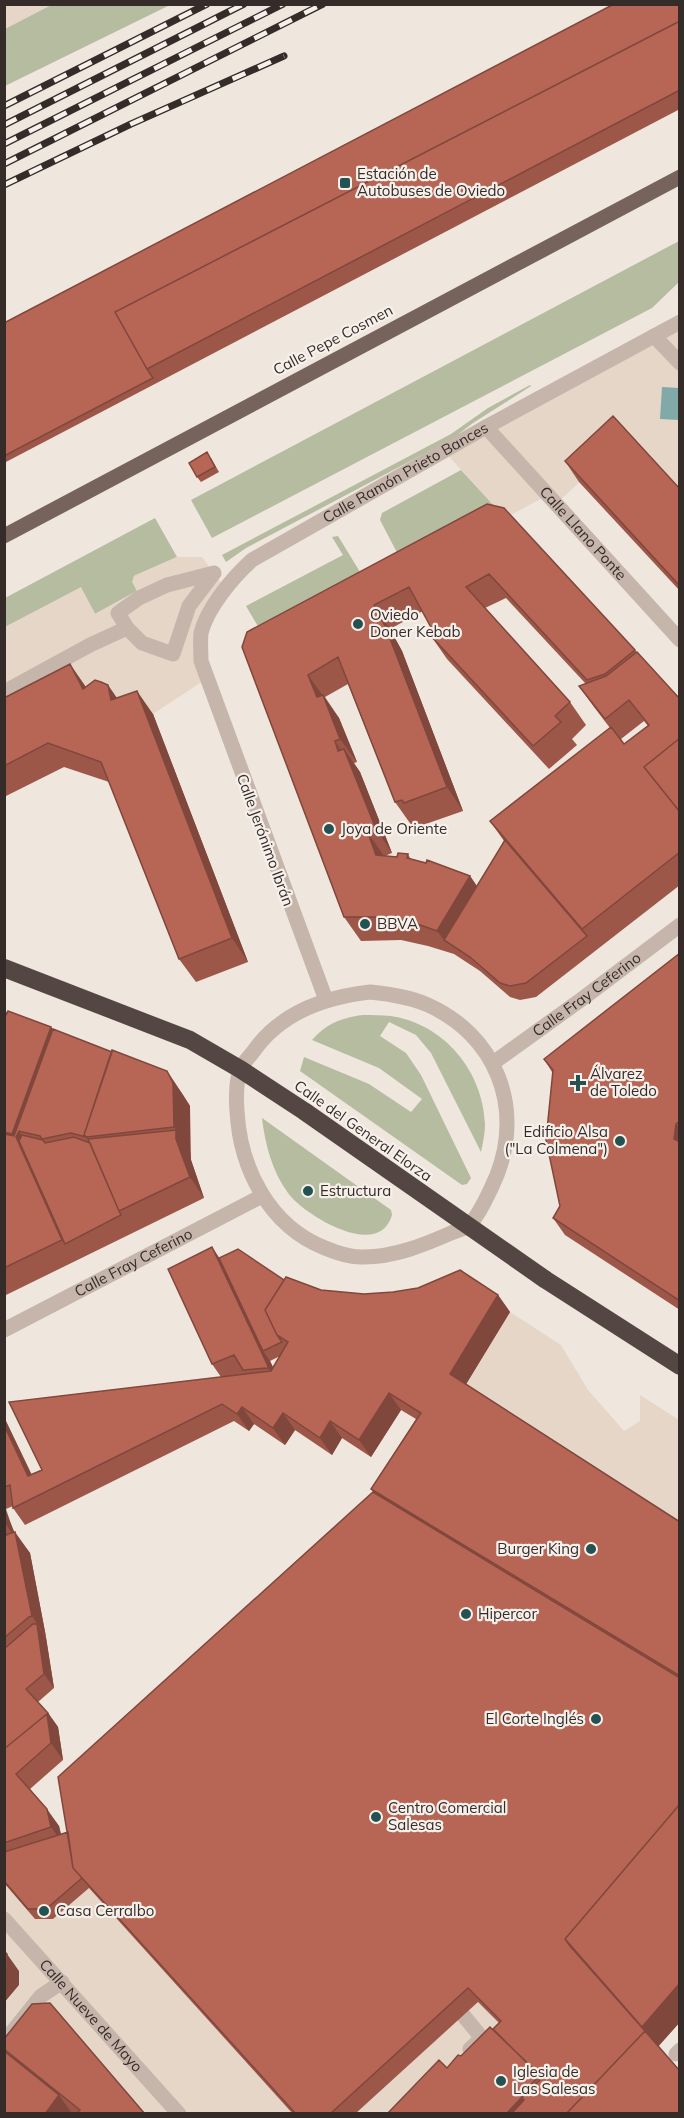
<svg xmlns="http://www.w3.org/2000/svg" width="684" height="2118" viewBox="0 0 684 2118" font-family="Mulish,sans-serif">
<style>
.green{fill:#b5bca0}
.plaza{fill:#e5d6c7}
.water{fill:#80a9a7}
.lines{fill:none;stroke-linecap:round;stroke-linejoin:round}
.minor{stroke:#c6b5ab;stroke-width:15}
.major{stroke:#75635c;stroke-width:15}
.highway{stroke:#544642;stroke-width:18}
.rail-casing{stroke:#352c29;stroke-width:7}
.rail{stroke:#f7f0ea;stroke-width:4.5;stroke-dasharray:14;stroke-linecap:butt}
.wall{fill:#9d5749;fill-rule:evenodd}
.shaded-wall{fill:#80473c}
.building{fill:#b76555;stroke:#80473c;stroke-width:1.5}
.poi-dot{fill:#245151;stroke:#f7f0ea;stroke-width:2}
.labels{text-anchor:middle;stroke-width:4.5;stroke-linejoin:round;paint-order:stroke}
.poi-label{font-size:15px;fill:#352c29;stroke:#f7f0ea;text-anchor:start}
.street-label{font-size:15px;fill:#352c29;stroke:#f7f0ea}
</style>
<rect width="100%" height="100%" fill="#efe6de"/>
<!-- green -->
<path class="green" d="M51 5H170L5 86 4 29Z
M679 241V282L652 308 212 538 191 500Z
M530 385 531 386 473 423 452 439 246 548 226 562 222 555 451 434 488 408Z
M461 470 502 514 404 566 380 520 382 513Z
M155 518 177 557 134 576 133 582 137 591 95 614 81 588 5 627V598Z
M338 536 368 585 266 640 246 606 343 555 332 537Z
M363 1015C372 1015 382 1015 391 1016 444 1024 483 1071 485 1124 485 1133 483 1143 481 1152L431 1053 416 1035 389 1022 380 1036 406 1053 421 1075 471 1178 467 1184 462 1185 300 1071 304 1057 369 1084 411 1112 422 1099 379 1068 312 1040C327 1023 341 1018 363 1015Z
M262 1118 391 1210 392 1215C379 1261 304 1215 288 1193 272 1171 265 1144 262 1118Z"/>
<!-- plaza -->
<path class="plaza" d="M5 4H51V5L5 29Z
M679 322V494L627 438 556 504 548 495 505 518 444 451Z
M177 557H202L226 589 201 633 206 679 153 714 127 723 5 730V627L81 587 95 614 137 591 132 582 134 576Z
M510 1312 561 1345 588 1390 624 1431 640 1421V1395L679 1420V1531L462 1391Z
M4 1883 35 1919H53L89 1888 293 2113H142L5 2079V2003L19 1985V1971L5 1955Z
M478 2002 510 2035 416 2113 354 2114Z"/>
<!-- water -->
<path class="water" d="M662 387 679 388V420L660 419Z"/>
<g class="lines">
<!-- minor -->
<g class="minor">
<path d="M654 336 680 363"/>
<path id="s1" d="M486 427 680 640"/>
<path d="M4 692 90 645 127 628 118 613 139 598 167 585 214 573 189 606 173 654 142 643 127 628"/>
<path d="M370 992C390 994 410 997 428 1005 495 1035 524 1106 497 1175 492 1187 478 1218 468 1226 464 1229 456 1231 451 1233 424 1245 394 1257 364 1257 351 1258 337 1253 325 1248 269 1226 240 1168 237 1111 236 1098 236 1083 240 1070 242 1064 249 1057 253 1052 280 1013 325 997 370 992Z"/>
<path id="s2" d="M326 1000 201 661C201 653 200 642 201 633 207 608 233 577 252 560L486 427 680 322"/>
<path id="s3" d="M493 1063 582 999 680 925"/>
<path id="s4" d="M4 1330 262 1196"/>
<path id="s5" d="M4 1919 179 2114"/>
<path d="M463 2015 482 2038 470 2049"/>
<path d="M4 2042 41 1996 62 1982"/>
<path d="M676 2054 680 2050"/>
</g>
<!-- major -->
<path class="major" d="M4 536 680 177"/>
<!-- highway -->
<path class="highway" d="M4 968 190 1040 240 1069 304 1111 546 1280 680 1366"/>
<defs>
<path id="rail" d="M4 106 207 4
M4 125 244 4
M4 144 283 4
M4 164 323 4
M4 185 131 124 284 56"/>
</defs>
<!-- rail casing -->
<use href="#rail" class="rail-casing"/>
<!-- rail -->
<use href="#rail" class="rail"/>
</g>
<!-- wall -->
<path class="wall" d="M680 4V109L4 463V323Z
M211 458 219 472 201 482 197 477Z
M565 461 680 489V591L579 482Z
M487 504 635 650 680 699V885L536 997 520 1000 510 997 480 971 454 954 428 946 401 940 361 941 344 917 242 647ZM506 598 586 684 579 686 594 707 610 728 490 821 504 841 477 886 470 876 411 860 408 854 397 857 385 856 392 853 360 772 354 763 357 762 339 718 325 697 348 684 395 802 412 826 418 823 420 826 463 811 402 651 390 629 423 611 434 633 431 636 447 659 549 769 577 745 572 739 586 725 570 702 485 608ZM644 721 648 726 624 744 621 739Z
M86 687 117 698 153 714 248 962 196 982 179 959 109 782 64 767 4 797V698Z
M680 953V1310L565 1235 553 1218 560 1206 552 1072 544 1059Z
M4 1011 51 1027 53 1029 112 1052 167 1071 183 1095 190 1106 191 1160 204 1198 4 1296Z
M212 1247 219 1258 284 1280 321 1290 364 1294 498 1295 510 1312 466 1384 680 1522V2022L658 2046 680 2114H387L447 2068 493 2029 499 2023 478 2002 355 2114H293L89 1888 53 1919H35L4 1883V1417L32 1475 221 1377 212 1364ZM280 1356 273 1367 270 1361ZM401 1410 416 1419 371 1489 373 1492 68 1833 61 1834 59 1826 30 1789 63 1760 58 1727 48 1713 38 1702 54 1688 46 1637 30 1553 14 1533 6 1509 13 1506V1508L25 1525 234 1421 249 1431 254 1424 285 1445 295 1430 332 1455 342 1438 371 1457Z
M4 2039 145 2114H73L71 2112 4 2114Z"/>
<!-- shaded-wall -->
<path class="shaded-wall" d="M374 605 390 629 402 651 463 811 447 787Z
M70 664 86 687 83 689Z
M308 675 339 718 357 762 340 739 317 697Z
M108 685 124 708 111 700Z
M137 691 153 714 248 962 232 938Z
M335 741 350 763 344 749 360 772 392 853 376 829Z
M368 833 384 856 376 855Z
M470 876 486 900 444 940 437 931Z
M51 1027 68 1050 19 1131 34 1152 65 1244 62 1240 18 1142 12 1134Z
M167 1071 183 1095 190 1106V1151L174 1127Z
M676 1124 680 1128V1146L674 1139Z
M176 1130 190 1151 191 1160 204 1198 190 1177 176 1139Z
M212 1247 226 1268 263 1351 270 1361 283 1389 268 1368Z
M498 1295 510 1312 462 1391 450 1374Z
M389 1393 401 1410 371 1457 359 1440Z
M242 1407 254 1424 249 1431 237 1414Z
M283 1413 295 1430 285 1445 273 1428Z
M4 1417 40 1493 28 1476 4 1425Z
M330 1421 342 1438 332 1455 320 1438Z
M4 1507 16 1536 15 1532 30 1553 46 1637 32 1616 16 1539 5 1523Z
M37 1624 46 1638 54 1688 44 1674Z
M48 1713 58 1727 63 1760 51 1743 47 1714Z
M47 1809 59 1826 63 1844 51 1827Z
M7 1954 19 1971V1985L4 2003V1971Z
M680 1983V2022L657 2048 642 2027Z
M59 2095 71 2112 70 2114H45Z
M522 2097 533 2114H506Z"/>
<!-- building -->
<path class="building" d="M614 4H680V21L115 312 147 369 153 378 4 456V323Z
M680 21V90L147 369 115 312Z
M613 416 680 489V586L565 461Z
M207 452 215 467 197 477 189 463Z
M487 504 504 508 635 650 605 674 587 680 489 574 466 587 570 702 555 716 561 722 533 746 431 636 434 633 409 587 374 605 386 628 447 787 404 803 402 800 395 802 338 657 308 675 317 697 323 695 340 739 335 741 338 751 344 749 376 829 368 833 376 855 397 857 398 853 408 854 407 858 426 863 427 860 470 876 437 931 412 922 384 917H344L242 647 247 632Z
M637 652 680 699V738L644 767 680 812V852L582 929 490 821 611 727 624 744 649 725 629 700 605 719 579 686 606 676Z
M70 664 83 689 95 680 101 682 108 685 111 700 137 691 232 938 179 959 101 762 48 743 4 766V698Z
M680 738V812L644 767Z
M505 840 587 936 526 983 510 986 500 983 470 957 444 940Z
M680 953V1121L676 1124 674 1139 680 1142V1301L553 1218 560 1206 546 1140 553 1070 544 1059Z
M8 1011 51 1027 12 1134 4 1132V1019Z
M53 1029 112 1052 84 1135 86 1137 71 1133 42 1139 40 1136 19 1131 16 1137 62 1240 4 1268V1134L14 1136Z
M112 1050 167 1071 173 1083 174 1127 87 1137 84 1135Z
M176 1130V1139L190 1177 119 1211 88 1139Z
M22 1135 43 1140 45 1143 74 1137 90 1143 119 1211 121 1215 65 1244 19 1141Z
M212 1247 268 1366V1368L243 1370 234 1355 212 1364 168 1269Z
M238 1249 284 1280 265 1310 277 1335 282 1342 263 1351 219 1258Z
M460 1270 498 1295 450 1374 680 1522V1676L371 1489 421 1413 389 1393 359 1440 330 1421 320 1438 283 1413 273 1428 242 1407 237 1414 222 1404 13 1508 10 1485 4 1487V1425L28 1476 42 1470 9 1402 271 1371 288 1342 277 1335 265 1310 286 1277 321 1290 364 1294 393 1292 418 1288Z
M373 1492 680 1678V1804L565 1939 570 1946 645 2031 566 2114H511L524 2100 522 2098 542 2078 493 2029 501 2021 468 1988 330 2114H296L73 1868 58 1777Z
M15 1532 32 1616 29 1617 4 1638V1537L8 1534Z
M33 1624H37L44 1674 26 1689 48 1713 49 1717 47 1714 4 1749V1649Z
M47 1714 51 1743 16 1774 47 1809 51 1827 4 1843V1749Z
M680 1804V1983L642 2027 565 1939Z
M68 1832 73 1868 82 1878 46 1909H28L4 1881V1852Z
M4 1951 7 1954V1968L4 1971Z
M50 2003 145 2114H76L80 2110 4 2049V2039L32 2004Z
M490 2027 540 2075 520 2096 522 2097 506 2114H387L439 2060 447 2068 458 2055 461 2056Z
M645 2031 680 2071V2114H566Z
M4 2051 59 2095 45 2114H4Z"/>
<!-- markers -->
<g class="poi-dot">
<rect x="339" y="177" width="12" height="12" rx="3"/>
<circle cx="358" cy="624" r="6"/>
<circle cx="329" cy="829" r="6"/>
<circle cx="365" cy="924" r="6"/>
<path d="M575 1074h6v6h6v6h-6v6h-6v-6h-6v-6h6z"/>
<circle cx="620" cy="1141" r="6"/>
<circle cx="308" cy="1191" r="6"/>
<circle cx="591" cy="1549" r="6"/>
<circle cx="466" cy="1614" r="6"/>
<circle cx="596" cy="1719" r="6"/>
<circle cx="376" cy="1817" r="6"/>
<circle cx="44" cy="1911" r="6"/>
<circle cx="501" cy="2081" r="6"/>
</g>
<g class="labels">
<!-- poi labels -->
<g class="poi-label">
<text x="357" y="179">Estación de<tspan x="357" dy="17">Autobuses de Oviedo</tspan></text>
<text x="370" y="620">Oviedo<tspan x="370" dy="17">Doner Kebab</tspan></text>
<text x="341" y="834">Joya de Oriente</text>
<text x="377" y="929">BBVA</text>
<text x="590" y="1079">Álvarez<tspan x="590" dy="17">de Toledo</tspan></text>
<text x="608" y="1137" text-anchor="end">Edificio Alsa<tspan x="608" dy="17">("La Colmena")</tspan></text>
<text x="320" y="1196">Estructura</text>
<text x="579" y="1554" text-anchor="end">Burger King</text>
<text x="478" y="1619">Hipercor</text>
<text x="584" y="1724" text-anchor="end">El Corte Inglés</text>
<text x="388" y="1813">Centro Comercial<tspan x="388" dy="17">Salesas</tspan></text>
<text x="56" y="1916">Casa Cerralbo</text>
<text x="513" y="2077">Iglesia de<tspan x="513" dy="17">Las Salesas</tspan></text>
</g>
<!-- street labels -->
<g class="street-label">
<text transform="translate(333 340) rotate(-28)" y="5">Calle Pepe Cosmen</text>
<text dy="5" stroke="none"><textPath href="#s2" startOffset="656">Calle Ramón Prieto Bances</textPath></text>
<text dy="5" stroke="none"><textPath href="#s1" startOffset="144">Calle Llano Ponte</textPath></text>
<text transform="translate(265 840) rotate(70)" y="5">Calle Jerónimo Ibrán</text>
<text dy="5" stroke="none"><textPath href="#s3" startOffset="116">Calle Fray Ceferino</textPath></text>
<text transform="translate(363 1131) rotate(35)" y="5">Calle del General Elorza</text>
<text dy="5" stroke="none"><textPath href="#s4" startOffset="146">Calle Fray Ceferino</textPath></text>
<text dy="5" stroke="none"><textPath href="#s5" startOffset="130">Calle Nueve de Mayo</textPath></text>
</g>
</g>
<!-- border -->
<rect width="684" height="2118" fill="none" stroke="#352c29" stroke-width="12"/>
</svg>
